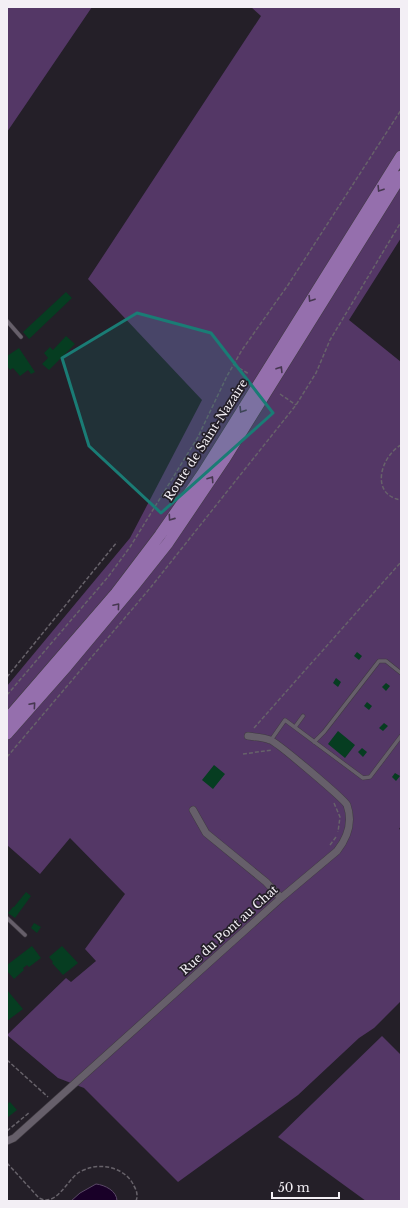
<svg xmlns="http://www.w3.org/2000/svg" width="408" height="1208" viewBox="0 0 408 1208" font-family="'Libre Baskerville',serif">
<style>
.green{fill:#543766}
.water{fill:#190028;stroke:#5a4866}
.building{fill:#063d21}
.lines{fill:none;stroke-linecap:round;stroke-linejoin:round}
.lane-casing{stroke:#403b42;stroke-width:4.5}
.street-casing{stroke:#403b42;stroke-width:8}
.primary-casing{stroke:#403b42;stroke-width:12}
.path{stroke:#67626a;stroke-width:1.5;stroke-dasharray:4 2;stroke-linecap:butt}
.lane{stroke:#665f6a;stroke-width:3.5}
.street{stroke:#665f6a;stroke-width:7}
.primary{stroke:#956fad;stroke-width:11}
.oneway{stroke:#463750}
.marked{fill:#1a7c75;fill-opacity:0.2;stroke:#1a7c75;stroke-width:3;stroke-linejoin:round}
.labels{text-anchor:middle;stroke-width:3.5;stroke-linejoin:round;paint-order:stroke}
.street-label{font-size:12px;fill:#f3eff5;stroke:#241f28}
</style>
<rect width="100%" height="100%" fill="#241f28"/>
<!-- green -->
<path class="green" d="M7 7H92L7 132Z
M251 7H401V238L349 320 401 362V826L399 829 401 830V1001L374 1028 359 1038 298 1095 178 1182 84 1088 58 1078 7 1035 66 978 71 982 96 961 85 949 125 894 70 838 40 874 7 845V686L130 538 202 400 88 279 261 16Z
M382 1036 401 1055V1201H366L278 1137Z"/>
<!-- water -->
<path class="water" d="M96 1184C105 1185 117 1191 117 1201H71L80 1193Z"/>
<!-- building -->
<path class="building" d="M66 292 72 298 29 339 23 332Z
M66 336 75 344 49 370 42 364 48 358 44 353 50 347 53 350Z
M19 348 35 372 31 374 28 370 20 376 13 368 10 370 7 366V356Z
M357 652 362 656 359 660 354 656Z
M336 678 341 682 338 687 333 683Z
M386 683 390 686 386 691 382 687Z
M367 702 372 706 369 710 364 706Z
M384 723 388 726 383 731 379 728Z
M338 731 355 745 345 758 328 744Z
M362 748 367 752 363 757 358 752Z
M214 765 225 774 213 789 202 780Z
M395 773 400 776 396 781 392 777Z
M26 892 31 896 15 918 8 913 13 907H14Z
M34 923 41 927 37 933 31 928Z
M32 946 41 958 29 967 27 965 23 968 24 970 14 979 7 971V965Z
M62 946 78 963 63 975 52 963 53 962 49 957Z
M7 990 23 1009 7 1021Z
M10 1102 17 1110 7 1118V1104Z"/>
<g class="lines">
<defs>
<path id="lane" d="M7 321 21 337
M295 727 303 716
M271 740 285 720 363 778 370 777 401 736
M314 742 324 732 379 661H386L401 673
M7 918 25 935"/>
<path id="street" d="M193 810 206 833 266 882 281 898
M7 1141 14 1138 281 898 337 851C348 837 353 822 347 805 344 799 277 742 270 740 263 737 255 737 248 736"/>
<path id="primary" d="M7 719 116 593 160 535 203 473 401 156
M7 734 67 666 133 587 168 543 224 460 401 176"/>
</defs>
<!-- lane casing -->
<use href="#lane" class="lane-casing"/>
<!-- street casing -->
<use href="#street" class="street-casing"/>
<!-- primary casing -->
<use href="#primary" class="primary-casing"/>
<!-- path -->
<path class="path" d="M234 365 249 374
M280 394 296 405
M401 445C380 457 370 495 401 500
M7 677 117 542
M7 695 108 577 130 547 198 437 227 376 242 350 288 285 401 110
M254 728 401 562
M243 754 272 750
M7 757 151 587 296 405 316 373 330 340 401 222
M334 803 340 817 338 832
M330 845 336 837
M251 913 269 896
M7 1060 48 1097
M7 1131 30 1112
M7 1163 39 1198C56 1207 66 1182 78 1173 81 1171 86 1169 89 1168 106 1163 127 1170 134 1186 137 1191 138 1196 136 1201"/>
<!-- lane -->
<use href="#lane" class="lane"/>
<!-- street -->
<use href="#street" class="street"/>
<!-- primary -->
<use href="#primary" class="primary"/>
</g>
<!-- one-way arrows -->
<defs><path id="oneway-chevron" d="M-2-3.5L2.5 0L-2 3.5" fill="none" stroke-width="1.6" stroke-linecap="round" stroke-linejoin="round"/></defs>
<g class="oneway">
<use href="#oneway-chevron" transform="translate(380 189) rotate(122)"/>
<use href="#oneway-chevron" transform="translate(311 299) rotate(122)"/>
<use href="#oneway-chevron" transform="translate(280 369) rotate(-58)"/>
<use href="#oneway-chevron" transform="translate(242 410) rotate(122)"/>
<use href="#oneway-chevron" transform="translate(211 479) rotate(-56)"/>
<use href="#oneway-chevron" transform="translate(171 518) rotate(125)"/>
<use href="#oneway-chevron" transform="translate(117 606) rotate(-50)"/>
<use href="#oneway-chevron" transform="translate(33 705) rotate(-49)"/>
</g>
<!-- marked area -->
<path class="marked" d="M137 313 211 333 273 413 161 513 89 446 62 358Z"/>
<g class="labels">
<!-- street labels -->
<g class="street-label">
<text transform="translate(206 440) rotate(-57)" y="4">Route de Saint-Nazaire</text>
<text transform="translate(229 930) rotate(-42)" y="4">Rue du Pont au Chat</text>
</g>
</g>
<!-- border -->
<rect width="408" height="1208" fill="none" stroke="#f3eff5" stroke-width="16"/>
<!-- scale -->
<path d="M272 1192v6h67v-6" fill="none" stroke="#f3eff5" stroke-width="2"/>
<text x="278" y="1192" font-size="12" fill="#f3eff5" stroke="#241f28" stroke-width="3" paint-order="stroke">50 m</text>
</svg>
